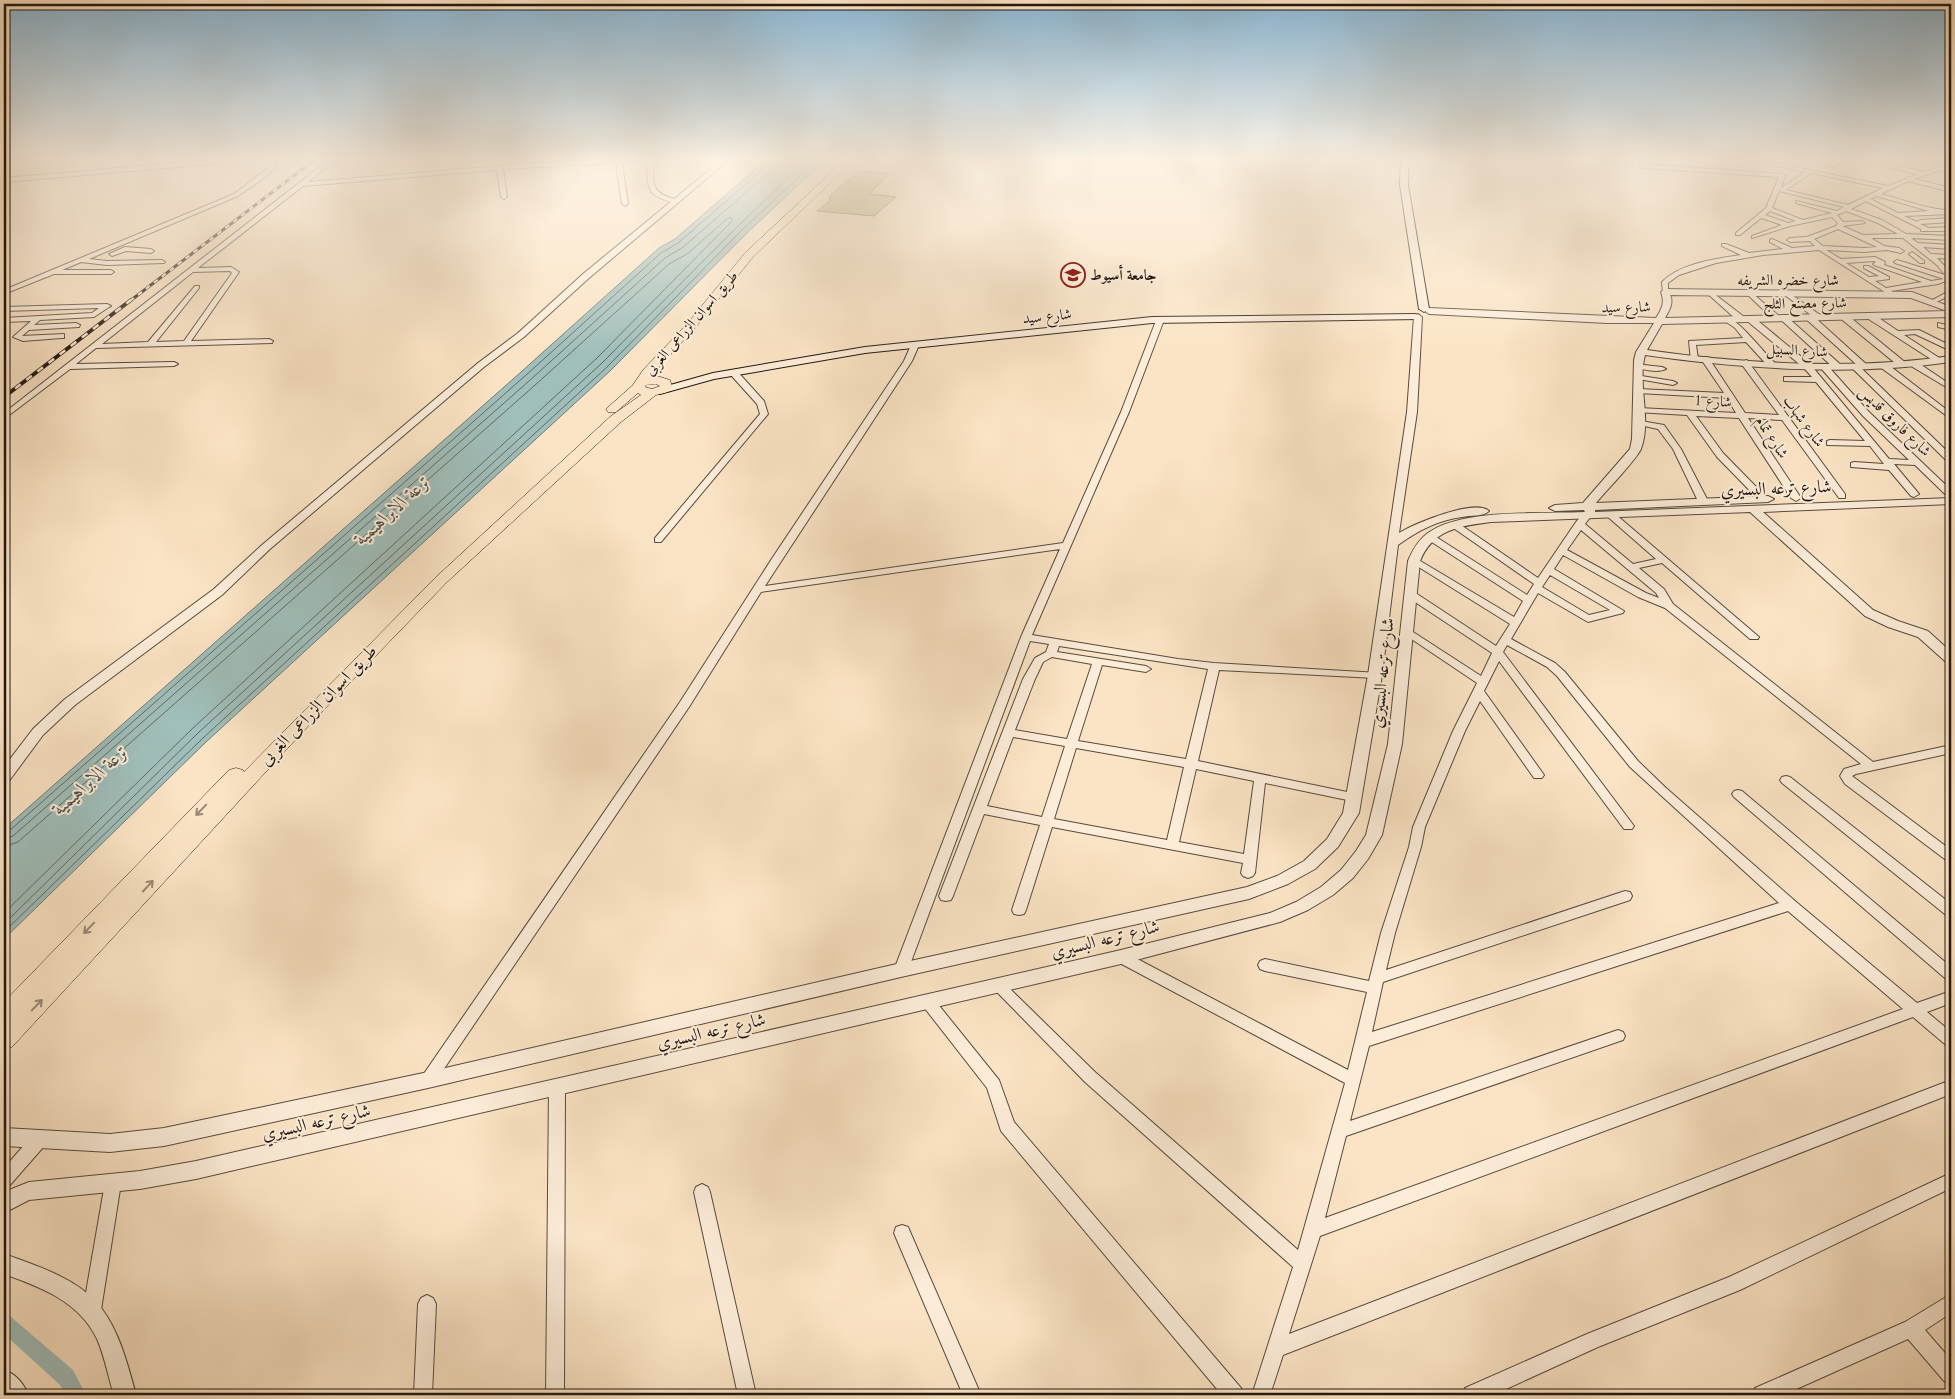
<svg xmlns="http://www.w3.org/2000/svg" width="1955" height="1399" viewBox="0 0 1955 1399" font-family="Cardo,Amiri,serif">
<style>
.green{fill:#c7c18f;stroke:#746c4f}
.water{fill:#a0beba;stroke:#6e7b76}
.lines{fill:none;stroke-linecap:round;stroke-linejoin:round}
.shore{stroke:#616a64;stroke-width:1}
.canal{fill:#a0beba;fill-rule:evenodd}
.minor-casing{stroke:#584a3c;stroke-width:2}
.tertiary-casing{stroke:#584a3c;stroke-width:2}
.secondary-casing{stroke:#22170f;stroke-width:2}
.primary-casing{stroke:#22170f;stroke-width:1}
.minor{fill:#fcedd9;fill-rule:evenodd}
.tertiary{fill:#fcedd9;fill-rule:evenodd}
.secondary{fill:#fcedd9;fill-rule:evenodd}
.primary{fill:#fbe4c5;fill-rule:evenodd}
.rail-far1-casing{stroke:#22170f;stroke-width:3}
.rail-casing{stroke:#22170f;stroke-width:4}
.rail-far1{stroke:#fcedd9;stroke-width:2;stroke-dasharray:5;stroke-linecap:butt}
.rail{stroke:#fcedd9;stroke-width:2.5;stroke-dasharray:7;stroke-linecap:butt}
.oneway{stroke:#998873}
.labels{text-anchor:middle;stroke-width:4;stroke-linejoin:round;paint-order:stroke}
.far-poi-label{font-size:15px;font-weight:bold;fill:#22170f;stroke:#fcedd9;text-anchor:start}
.far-street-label{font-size:15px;fill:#22170f;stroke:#fcedd9}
.street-label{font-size:18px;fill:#22170f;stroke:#fcedd9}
.water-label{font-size:19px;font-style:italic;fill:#4e514b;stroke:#fcedd9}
</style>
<rect width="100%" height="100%" fill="#fbe4c5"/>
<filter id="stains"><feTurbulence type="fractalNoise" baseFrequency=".004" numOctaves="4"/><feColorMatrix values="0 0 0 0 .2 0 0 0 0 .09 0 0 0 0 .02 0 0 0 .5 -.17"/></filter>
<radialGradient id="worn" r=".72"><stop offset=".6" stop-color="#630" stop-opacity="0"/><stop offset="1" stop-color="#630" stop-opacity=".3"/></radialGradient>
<!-- green -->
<path class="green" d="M860 171 889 174 869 194 896 197 874 216 817 211 831 200 829 198C838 186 850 181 860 171Z"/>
<!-- water -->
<path class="water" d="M768 158H827L746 234 610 371 206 742 4 939V829L521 372 659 248 675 239Z"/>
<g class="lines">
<!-- shore -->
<path class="shore" d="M4 833 9 831 525 376 661 253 678 243 769 164 771 158
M4 839 13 836 529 381 665 258 682 248 773 169 777 158
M4 847 18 842 534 386 669 264 687 254 728 218H732V221L597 358 193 728 4 913
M4 924 198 733 602 363 738 226 810 158
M4 932 203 738 606 368 742 230 819 158"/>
<!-- canal -->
<path class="canal" d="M4 1313 10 1316 73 1370 86 1395H67L59 1384 4 1334Z"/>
<defs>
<path id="minor" d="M268 158H274L276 167 264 178 238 196 89 259 107 261 162 260 165 262 164 263 107 265 81 262 62 270H111L114 272 111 274H54L4 294V290L234 194 271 166Z
M331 158H338L308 182C433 172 558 158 683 158L654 161C652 187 652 194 679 200V202L677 203C648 197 646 190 648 161L622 163 628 204 625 206 622 204 616 163 503 169 507 197 504 199 501 197 497 170 303 186 198 268 231 267 239 272 191 341 269 339 273 341 272 343 96 348 76 364 174 362 178 364 174 366 70 369 4 419V413ZM230 271 232 273 184 341 156 342 199 288V286H195L148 342 102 344 193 272Z
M1720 158H1726L1723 166 1720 168 1717 166Z
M1740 158H1751L1888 186 1918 174 1850 158 1832 167 1827 166 1842 158H1860L1924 172 1939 167 1907 158C1922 158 1937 167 1951 163V167L1914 179 1951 188V192L1908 181 1881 194C1901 199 1932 211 1951 210V214L1904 216 1917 222 1920 220 1951 218V222L1920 224 1929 228 1951 227V231H1921V229L1866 201 1851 209 1882 220 1906 234 1951 236V240L1911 238 1918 243 1951 245V249L1923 247 1931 254 1951 255V259L1937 258 1951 273V279L1938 284 1891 291 1894 294 1891 296 1819 250 1763 255 1716 263 1679 275 1668 283V292L1663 293 1662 282C1681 263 1715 259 1741 255L1722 246V244H1726L1749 253 1783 249 1770 242V240L1772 239 1792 248 1815 246 1810 241 1790 242 1787 240 1790 238 1807 237 1836 226 1838 223 1832 217 1790 226 1752 238V236L1782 225 1761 218 1740 235H1736V233L1766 208 1779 177 1641 168 1638 166 1641 164 1782 174 1785 176 1781 188 1805 172ZM1811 173 1883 188 1848 205 1786 190ZM1779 191 1844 207 1837 211 1796 201V203L1832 213 1803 220 1772 208ZM1876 196 1929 211 1898 213 1870 199ZM1770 211 1796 221 1788 223 1765 215ZM1846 211 1878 223 1898 234 1863 235 1842 226 1865 223 1862 221 1843 222 1837 215ZM1838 229 1877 247 1864 248 1823 246 1814 239ZM1871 238H1903L1937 265 1945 275 1897 260 1894 262 1895 263 1944 279 1931 281 1884 265 1885 262 1875 257 1841 259 1826 250 1864 252 1887 250 1901 253 1904 251 1899 248 1884 246ZM1874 261 1876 262 1873 264 1874 265 1922 282 1886 288 1875 281 1889 279V277L1868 266H1864V268L1879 276 1869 277 1846 263Z
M1818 158H1824L1819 163H1815Z
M1951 172V176H1947V174Z
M125 247 151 249 154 251 151 253 126 251 112 256 109 254Z
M1912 252 1924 261V263H1920L1910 255 1909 254Z
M1951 290V295L1934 303 1929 302Z
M1709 293H1713L1743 316V320H1737L1709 295Z
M1748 293H1752L1779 316 1785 315 1841 365V369H1835L1779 318 1773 319 1748 295Z
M1785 293H1789L1823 317 1816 319 1785 295Z
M107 304 111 306 109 307 94 317 40 320 34 325 76 323 80 325 79 327 29 330 22 336 64 334V338H61L23 341 13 337 31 321 4 322V318L92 313 99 308 4 311V307Z
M1840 314H1846L1906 363V367H1900L1840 318Z
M1867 314H1873L1898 331 1919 330 1951 346V351L1915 334 1904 335 1944 361 1937 363 1867 318Z
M1806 315H1812L1866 364V368H1861L1951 455V463L1948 462 1852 368V364H1856L1806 319Z
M1746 316H1752L1810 364 1889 459 1909 460 1863 416 1819 366 1826 364 1869 412 1951 490V495H1946L1915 465 1894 464 1919 494 1914 497 1911 496 1889 470 1851 467V463L1854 462 1884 464 1870 446 1827 445V441L1830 440 1865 441 1816 382 1784 381V377H1812L1804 368 1746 320Z
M1725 317C1737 317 1764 353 1774 362V366H1768L1746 342 1696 345 1698 359 1691 361 1689 341 1743 338 1735 328 1725 321Z
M1157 318 1164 320 1129 412 1032 635 1178 659 1214 663 1379 673 1380 675 1379 677 1375 678 1219 670 1198 761 1352 793 1356 794 1358 797 1356 800 1352 801 1265 783 1255 873 1253 876 1248 878 1243 876 1241 873 1243 863 1052 827 1026 910 1024 914 1019 915 1014 914 1012 910 1040 825 984 814 953 896 951 900 946 901 941 900 939 896 1023 679 1035 658 1046 652 1049 644 1030 641 908 970 906 974 901 976 896 974 894 970 1021 637 1060 549 761 592 689 707 433 1085 428 1087 423 1085 420 1080 423 1075 680 702 773 557 904 361 912 343 919 345 912 361 765 586 1063 543 1121 412ZM1059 646 1208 669 1186 759 1078 741 1102 665 1146 672 1151 669 1146 666 1057 652ZM1052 657 1092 664 1067 739 1015 730 1035 679 1043 662ZM1013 737 1065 746 1042 817 987 806ZM1076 748 1184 767 1167 840 1054 819ZM1196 769 1254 781 1244 854 1179 842Z
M1938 323 1951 326V330L1938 327Z
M1702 357H1708L1745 413 1779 415 1740 362 1747 360 1845 494V498H1839L1782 420 1748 418 1801 498 1796 501 1791 498 1739 418 1696 416 1723 453 1766 497 1768 499 1763 502 1760 501 1717 457 1687 415 1636 412V408H1639L1736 413 1727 398 1638 393 1634 391 1638 389 1724 393 1701 359Z
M1911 362H1917L1951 385V390L1911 366Z
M1880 363H1886L1951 413V419L1880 367Z
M1635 364 1662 367 1666 369C1659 373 1641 370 1634 366Z
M730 370H736L764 401 768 414 661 542H655V538L760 414 757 404 730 374Z
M1635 375 1673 381 1677 383 1673 385 1638 379H1635Z
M1635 420 1664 425 1681 449 1708 501 1706 503 1703 504 1698 501 1673 449 1658 429 1635 424Z
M1611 512 1614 513 1759 637 1758 639H1750L1662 563 1639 568 1664 589 1673 604 1873 762 1951 745V753L1856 774 1852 776 1951 850V862L1946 860 1845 784 1840 776 1844 769 1861 764 1665 608 1638 597 1563 555 1554 569 1624 611 1623 613 1588 622 1538 593 1511 639 1555 663 1565 672 1638 761 1666 788 1795 901 1917 1003 1951 991V1003L1927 1012 1951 1032V1047L1946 1045 1913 1017 1320 1236 1289 1334 1951 1080V1094L1283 1355 1270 1395H1252L1293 1267 1085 1082 990 985 992 981 997 979 1002 981 1095 1072 1298 1250 1345 1083 1116 961 1114 957 1116 953 1121 952 1126 953 1348 1070 1367 992 1265 971 1260 969 1258 965 1260 961 1265 959 1369 981 1381 933 1409 847 1413 827 1453 731 1477 683 1401 632 1402 630H1410L1481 676 1492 653 1406 596 1405 594 1406 592H1414L1496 646 1510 624 1409 561 1414 558 1417 559 1514 617 1523 601 1427 539V535H1433L1527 595 1534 584 1452 527V523H1458L1538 578 1576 522 1583 514 1586 513 1591 516 1585 524 1633 564 1656 559 1608 517 1606 515ZM1581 530 1656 593 1659 598 1646 593 1567 550ZM1550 575 1610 610 1589 615 1542 587ZM1507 645 1547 667 1557 676 1630 767 1779 903 1372 1032 1383 982 1630 900 1632 896 1630 892 1625 891 1386 970 1395 933 1421 847 1425 827 1465 731 1480 701 1534 778H1542L1544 775 1484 691 1499 661 1624 829H1632L1634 826 1503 652ZM1788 911 1903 1009 1325 1218 1346 1136 1623 1040 1625 1036 1623 1032 1618 1030 1350 1121 1369 1046Z
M1786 776 1790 777 1951 904V916L1946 915 1782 783 1780 780 1782 777Z
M1738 790 1742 791 1951 967V981L1946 979 1734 797 1732 794 1734 791Z
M928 996 933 998 999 1080 1014 1122 1241 1388 1243 1395H1222L1001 1131 987 1088 923 1006 921 1002 923 998Z
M557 1080 562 1082 565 1087 564 1395H546L549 1087 552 1082Z
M40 1132 46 1134 48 1139 46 1144 10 1185 4 1187V1168L34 1134Z
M1951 1173V1188L1740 1290 1598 1347 1493 1395H1463L1465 1388 1587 1334 1729 1277Z
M113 1175 119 1178 121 1183 101 1310 98 1316 92 1319 86 1316 83 1310 105 1183 107 1178Z
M702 1184 708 1187 710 1192 756 1395H738L694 1192 696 1187Z
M902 1225 908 1227 981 1395H963L894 1233 896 1227Z
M1951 1294V1313L1925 1330 1951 1360V1383L1944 1381 1908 1339 1783 1395H1753L1755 1388 1905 1322Z
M427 1295 433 1298 436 1304 432 1395H414L418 1304 421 1298Z"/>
<path id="tertiary" d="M234 158H261L258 160 4 182V178Z
M724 158H731L589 278 524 337 484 367 270 549 222 595 75 705 43 735 9 781 4 782V767L33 729 65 699 214 589 262 545 478 363 518 333 583 274Z
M1665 289 1912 292 1951 307V317L1662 324 1647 350C1743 364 1855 370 1951 356V362C1855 376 1741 369 1645 355 1637 385 1652 419 1641 449 1636 460 1605 492 1596 503L1768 496 1774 499 1768 502 1595 510V512L1951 498V504L1763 512 1873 610 1898 621 1928 631 1951 652V663L1946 662 1918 637 1888 627 1865 616 1750 512 1491 522C1460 526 1433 529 1420 561L1402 744 1382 835 1368 859 1353 878 1333 895 1308 910 1280 922 1121 964 196 1179 140 1189 29 1200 4 1213V1192L29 1182 140 1171 196 1161 1121 950 1270 913 1296 902 1321 887 1341 870 1356 851 1366 835 1388 744 1408 561C1413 549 1419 538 1431 531 1466 509 1543 514 1585 512L1584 510 1555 511 1549 508 1555 505 1583 503 1630 449 1632 439 1634 360 1636 352 1654 323H1607L1429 314 1425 311 1429 308 1656 318C1662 309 1665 302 1661 292ZM1670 295 1911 298 1947 311 1665 318C1669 311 1674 303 1670 295Z
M1418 314 1422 317 1417 412 1399 533C1414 524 1475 498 1489 511 1483 517 1470 515 1462 517 1438 520 1417 531 1398 545L1382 675 1359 813 1338 847 1315 869 1288 884 1249 899 901 977 428 1088 164 1146 110 1152 4 1146V1128L110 1134 164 1128 428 1072 901 963 1247 887 1277 876 1304 861 1327 839 1343 813 1368 675 1407 412 1414 317Z
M4 1254C95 1285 112 1301 136 1395H114C108 1377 105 1357 97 1339 79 1301 40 1287 4 1274Z
M4 1370C16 1374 24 1384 28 1395H4Z"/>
<path id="secondary" d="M1401 158H1409L1408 185 1429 309 1424 312 1419 309 1400 185Z
M1415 314 1419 315 1420 317 1419 319 1152 323 865 353 714 379 660 394 654 391 656 389 713 373 865 347 1152 317Z"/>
<path id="primary" d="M847 158H856L753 257 695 328 650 377 657 376 670 380 672 387 667 392 656 395 621 422 446 583 310 724 12 1047 4 1050V1002L229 770 236 768 243 770 244 772 436 577 611 416 641 395 638 393 616 412H608L606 409 633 385 643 370 687 324 745 253ZM656 384 660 386 652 389 645 387 646 385Z"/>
</defs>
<!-- minor casing -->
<use href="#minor" class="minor-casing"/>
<!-- tertiary casing -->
<use href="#tertiary" class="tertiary-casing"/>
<!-- secondary casing -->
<use href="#secondary" class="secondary-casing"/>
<!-- primary casing -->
<use href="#primary" class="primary-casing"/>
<!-- minor -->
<use href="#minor" class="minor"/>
<!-- tertiary -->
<use href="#tertiary" class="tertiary"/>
<!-- secondary -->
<use href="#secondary" class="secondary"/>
<!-- primary -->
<use href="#primary" class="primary"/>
<defs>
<path id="rail-far1" d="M130 301 317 158"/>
<path id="rail" d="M4 397 131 300"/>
</defs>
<!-- rail-far1 casing -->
<use href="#rail-far1" class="rail-far1-casing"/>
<!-- rail casing -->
<use href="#rail" class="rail-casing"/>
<!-- rail-far1 -->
<use href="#rail-far1" class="rail-far1"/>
<!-- rail -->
<use href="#rail" class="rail"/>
</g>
<!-- one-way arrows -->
<defs><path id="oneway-shaft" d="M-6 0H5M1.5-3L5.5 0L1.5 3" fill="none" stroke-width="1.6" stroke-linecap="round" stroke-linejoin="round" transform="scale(1.25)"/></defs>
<g class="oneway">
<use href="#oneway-shaft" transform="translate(201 810) rotate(134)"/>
<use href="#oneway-shaft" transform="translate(148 886) rotate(-47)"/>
<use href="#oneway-shaft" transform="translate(89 928) rotate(134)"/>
<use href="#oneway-shaft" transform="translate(37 1005) rotate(-46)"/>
</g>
<!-- sky -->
<linearGradient id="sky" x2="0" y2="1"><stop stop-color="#8bb8d6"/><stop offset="0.45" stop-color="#fdf3e5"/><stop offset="1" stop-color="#fdf3e5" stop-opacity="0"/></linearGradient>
<rect width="1955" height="354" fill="url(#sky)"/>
<!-- icons -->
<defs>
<symbol id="university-ring" viewBox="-11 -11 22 22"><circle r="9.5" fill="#fcedd9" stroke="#8f2418" stroke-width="1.5"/><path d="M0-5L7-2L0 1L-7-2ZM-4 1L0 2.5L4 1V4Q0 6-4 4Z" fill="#8f2418"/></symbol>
</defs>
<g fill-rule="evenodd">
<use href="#university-ring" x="1059" y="261" width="28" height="28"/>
</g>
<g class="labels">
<!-- far-poi labels -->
<g class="far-poi-label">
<text x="1090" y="280">جامعة أسيوط</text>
</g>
<!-- far-street labels -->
<g class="far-street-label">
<text x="1788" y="285">شارع خضره الشريفه</text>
<text transform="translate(1805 303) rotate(-1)" y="5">شارع مصنع الثلج</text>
<text transform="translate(1626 307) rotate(-1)" y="5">شارع سيد</text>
<text transform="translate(1047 316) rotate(-6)" y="5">شارع سيد</text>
<text transform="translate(691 323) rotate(-49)" y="5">طريق اسوان الزراعى الغربى</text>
<text transform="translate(1797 350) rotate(3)" y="5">شارع السبيل</text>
<text transform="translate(1713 401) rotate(3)" y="5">شارع 1</text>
<text transform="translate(1804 421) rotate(54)" y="5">شارع شهاب</text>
<text transform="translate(1895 421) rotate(44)" y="5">شارع فاروق قديس</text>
<text transform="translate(1772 437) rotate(57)" y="5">شارع تمام</text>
</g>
<!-- street labels -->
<g class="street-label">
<text transform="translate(1776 488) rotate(-2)" y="6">شارع ترعه البسيري</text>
<text transform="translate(1382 673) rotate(-84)" y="6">شارع ترعه البسيري</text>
<text transform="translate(318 705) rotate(-46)" y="6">طريق اسوان الزراعى الغربى</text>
<text transform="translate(1105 939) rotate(-14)" y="6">شارع ترعه البسيري</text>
<text transform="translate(711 1031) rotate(-13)" y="6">شارع ترعه البسيري</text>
<text transform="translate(316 1122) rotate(-13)" y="6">شارع ترعه البسيري</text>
</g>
<!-- water labels -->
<g class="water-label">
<text transform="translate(392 509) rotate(-42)" y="7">ترعة الابراهيمية</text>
<text transform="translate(90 779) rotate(-42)" y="7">ترعة الابراهيمية</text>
</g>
</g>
<!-- margin -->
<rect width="1955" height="1399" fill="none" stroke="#fbe4c5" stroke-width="20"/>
<rect x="5" y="5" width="1945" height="1389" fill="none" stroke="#22170f" stroke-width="2.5"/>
<rect x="10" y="10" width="1935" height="1379" fill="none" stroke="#22170f"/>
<rect width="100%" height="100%" filter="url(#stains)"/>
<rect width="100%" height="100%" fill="url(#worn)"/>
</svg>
